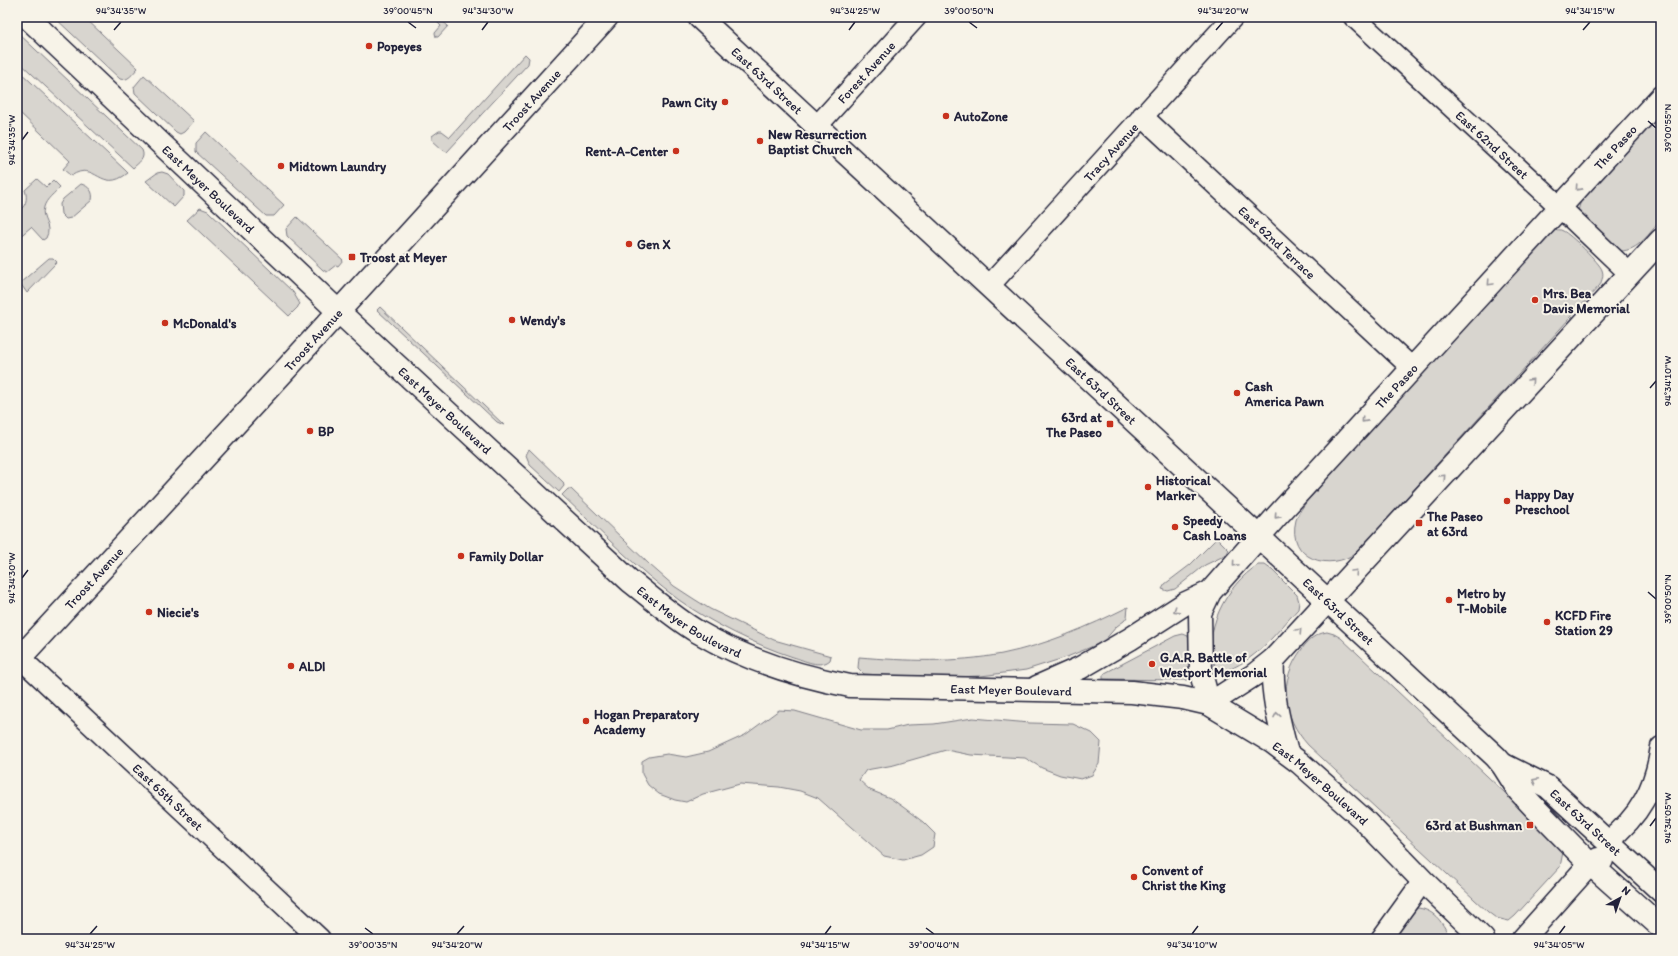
<svg xmlns="http://www.w3.org/2000/svg" width="1678" height="956" viewBox="0 0 1678 956" font-family="Itim,sans-serif">
<style>
.green{fill:#d8d5cf;stroke:#7d7c85}
.lines{fill:none;stroke-linecap:round;stroke-linejoin:round}
.minor-casing{stroke:#22223b;stroke-width:23}
.major-casing{stroke:#22223b;stroke-width:25}
.minor{stroke:#f7f3e8;stroke-width:20}
.major{stroke:#f7f3e8;stroke-width:22}
.oneway{stroke:#97959a}
.ticks{fill:none;stroke:#22223b;stroke-width:1.5}
.poi-dot{fill:#c8321e;stroke:#f7f3e8;stroke-width:1.5}
.labels{text-anchor:middle;stroke-width:4;stroke-linejoin:round;paint-order:stroke}
.poi-label{font-size:13px;font-weight:bold;fill:#22223b;stroke:#f7f3e8;text-anchor:start}
.street-label{font-size:13px;fill:#22223b;stroke:#f7f3e8}
.neatline{fill:none;stroke:#22223b;stroke-width:1.5}
.ticks-label{font-size:10px;text-anchor:middle;fill:#22223b}
</style>
<rect width="100%" height="100%" fill="#f7f3e8"/>
<filter id="ink" filterUnits="userSpaceOnUse"><feTurbulence type="fractalNoise" baseFrequency=".025" numOctaves="2"/><feDisplacementMap in="SourceGraphic" scale="8" xChannelSelector="R" yChannelSelector="G"/><feConvolveMatrix kernelMatrix="1 2 1 2 8 2 1 2 1" color-interpolation-filters="sRGB"/></filter>
<g filter="url(#ink)">
<!-- green -->
<path class="green" d="M54 17H84L138 68C133 73 128 82 120 79Z
M432 17H438L448 26 438 37H436L435 33 441 26Z
M17 32 142 150C146 159 138 163 133 168L17 60Z
M525 54 529 58 528 64 447 152 443 150 432 140V136L439 131H442L450 137Z
M17 69 124 169 128 173C100 195 96 159 71 176L63 169 70 161 17 110Z
M144 75 194 121 184 132 180 134 176 132 135 93 134 87Z
M1661 109V220C1649 233 1639 251 1620 251L1578 211 1581 200Z
M206 132 284 205 274 216H266L196 152V143Z
M162 172 168 174 184 191V196L174 207 146 181 157 173Z
M37 179 46 187 53 180 60 187C55 193 46 199 44 207 40 220 53 225 46 238L43 240 31 227 17 239V212C26 207 28 199 25 190Z
M81 184C89 186 94 192 92 200L71 218 66 219 61 214 60 204 63 199Z
M200 208 208 211 293 292 300 304 298 306V307L289 316 187 220Z
M297 217 343 260 338 266 336 265 327 272 323 270 287 236 286 229Z
M1554 230C1557 230 1560 229 1563 231 1570 234 1600 263 1602 270 1604 275 1602 280 1600 285L1357 552C1330 573 1286 559 1296 520 1298 513 1303 507 1307 501L1507 279Z
M49 258H53L57 262 27 293 20 283Z
M380 307 504 425 497 422 377 310Z
M529 449 563 482 564 486 559 492 530 465 526 455Z
M568 489H571L650 565 674 586 694 599 710 609 774 640 831 656 830 660C820 669 804 660 793 657 756 645 711 623 679 600 637 569 600 531 562 495Z
M1217 538 1229 550 1226 555 1205 565 1175 589 1168 591 1162 589 1165 584 1190 565Z
M1258 565H1265L1272 570 1297 595 1299 602 1298 609C1276 633 1255 662 1222 672L1217 670C1199 634 1227 584 1258 565Z
M1128 607 1127 617 1124 621 1117 626 1103 642 1067 657 1026 670 981 676 955 677H918L864 674 858 668 859 657C906 661 955 663 1002 654 1046 645 1088 627 1128 607Z
M1327 632 1334 634 1341 638 1559 844 1563 852 1560 867 1515 916 1509 921 1496 918 1488 912 1308 745C1282 716 1278 681 1302 649 1308 640 1315 634 1327 632Z
M1183 634 1188 636 1189 641 1192 678 1187 680 1103 679V676L1105 673 1175 636Z
M779 710 795 711 861 730H887L908 725 934 724 973 718 1030 723 1073 724 1092 733 1101 742 1099 764 1092 775 1081 779 1060 775 1042 768 1025 758 971 755 946 750 894 765 866 770 859 780 870 790 890 798 903 807 923 822 935 834 933 847 921 855 903 860 884 856 818 798 800 791 779 787 740 784 703 794 686 802 675 800 659 794 648 785 642 774V761L649 757 667 754 686 757 708 752 745 735Z
M1418 908C1435 910 1444 924 1450 939H1393L1414 910Z"/>
<g class="lines">
<defs>
<g id="minor">
<path id="s1" d="M1354 17 1544 192 1630 274"/>
<path id="s2" d="M1142 116 1412 368"/>
<path id="s3" d="M817 126 916 17"/>
<path id="s4" d="M989 286 1233 17"/>
<path id="s5" d="M17 655 320 939"/>
<path d="M1607 842C1640 816 1655 788 1661 747"/>
<path d="M1381 939 1423 881"/>
</g>
<g id="major">
<path id="s6" d="M27 17 339 312 630 581C652 598 674 618 698 632 744 659 798 676 850 686L1132 692 1183 698 1209 704 1272 742 1300 763 1363 819 1423 881 1483 939"/>
<path id="s7" d="M699 17 1496 757 1502 764 1519 791 1534 807 1590 864 1661 927"/>
<path d="M1273 660C1271 692 1279 722 1287 753"/>
<path id="s8" d="M17 661 287 368 607 17"/>
<path d="M1037 687 1080 668 1130 639 1186 603 1210 592"/>
<path id="s9" d="M1209 704 1201 673 1200 613 1210 592 1277 516 1661 97"/>
<path d="M1209 704 1254 675 1273 660 1661 240"/>
<path id="s10" d="M1502 764 1548 787 1661 891"/>
<path d="M1523 939 1590 864 1598 859 1602 860"/>
</g>
</defs>
<!-- minor casing -->
<use href="#minor" class="minor-casing"/>
<!-- major casing -->
<use href="#major" class="major-casing"/>
<!-- minor -->
<use href="#minor" class="minor"/>
<!-- major -->
<use href="#major" class="major"/>
</g>
<!-- one-way arrows -->
<defs><path id="oneway-chevron" d="M-2-3.5L2.5 0L-2 3.5" fill="none" stroke-width="1.6" stroke-linecap="round" stroke-linejoin="round"/></defs>
<g class="oneway">
<use href="#oneway-chevron" transform="translate(1578 188) rotate(132)"/>
<use href="#oneway-chevron" transform="translate(1490 283) rotate(133)"/>
<use href="#oneway-chevron" transform="translate(1531 381) rotate(-47)"/>
<use href="#oneway-chevron" transform="translate(1364 420) rotate(132)"/>
<use href="#oneway-chevron" transform="translate(1443 477) rotate(-47)"/>
<use href="#oneway-chevron" transform="translate(1277 516) rotate(132)"/>
<use href="#oneway-chevron" transform="translate(1235 564) rotate(131)"/>
<use href="#oneway-chevron" transform="translate(1355 572) rotate(-47)"/>
<use href="#oneway-chevron" transform="translate(1176 610) rotate(147)"/>
<use href="#oneway-chevron" transform="translate(1299 631) rotate(-47)"/>
<use href="#oneway-chevron" transform="translate(1277 715) rotate(-101)"/>
<use href="#oneway-chevron" transform="translate(1535 781) rotate(-153)"/>
</g>
</g>
<!-- ticks -->
<path class="ticks" d="M408 22 416 28M969 22 977 28M114 30 121 22M482 30 488 22M849 30 855 22M1216 30 1223 22M1583 30 1590 22M1648 121 1656 128M22 140 28 132M1650 388 1656 381M22 578 28 570M1648 592 1656 599M1650 826 1656 818M365 928 373 934M926 928 934 934M90 934 97 926M457 934 464 926M825 934 831 926M1192 934 1198 926M1559 934 1565 926"/>
<!-- markers -->
<g class="poi-dot">
<circle cx="369" cy="46" r="4"/>
<circle cx="725" cy="102" r="4"/>
<circle cx="946" cy="116" r="4"/>
<circle cx="760" cy="141" r="4"/>
<circle cx="676" cy="151" r="4"/>
<circle cx="281" cy="166" r="4"/>
<circle cx="629" cy="244" r="4"/>
<rect x="348" y="253" width="8" height="8" rx="2"/>
<circle cx="1535" cy="300" r="4"/>
<circle cx="512" cy="320" r="4"/>
<circle cx="165" cy="323" r="4"/>
<circle cx="1237" cy="393" r="4"/>
<rect x="1106" y="420" width="8" height="8" rx="2"/>
<circle cx="310" cy="431" r="4"/>
<circle cx="1148" cy="487" r="4"/>
<circle cx="1507" cy="501" r="4"/>
<rect x="1415" y="519" width="8" height="8" rx="2"/>
<circle cx="1175" cy="527" r="4"/>
<circle cx="461" cy="556" r="4"/>
<circle cx="1449" cy="600" r="4"/>
<circle cx="149" cy="612" r="4"/>
<circle cx="1547" cy="622" r="4"/>
<circle cx="1152" cy="664" r="4"/>
<circle cx="291" cy="666" r="4"/>
<circle cx="586" cy="721" r="4"/>
<rect x="1526" y="821" width="8" height="8" rx="2"/>
<circle cx="1134" cy="877" r="4"/>
</g>
<g class="labels">
<!-- poi labels -->
<g class="poi-label">
<text x="377" y="51">Popeyes</text>
<text x="717" y="107" text-anchor="end">Pawn City</text>
<text x="954" y="121">AutoZone</text>
<text x="768" y="139">New Resurrection<tspan x="768" dy="15">Baptist Church</tspan></text>
<text x="668" y="156" text-anchor="end">Rent-A-Center</text>
<text x="289" y="171">Midtown Laundry</text>
<text x="637" y="249">Gen X</text>
<text x="360" y="262">Troost at Meyer</text>
<text x="1543" y="298">Mrs. Bea<tspan x="1543" dy="15">Davis Memorial</tspan></text>
<text x="520" y="325">Wendy's</text>
<text x="173" y="328">McDonald's</text>
<text x="1245" y="391">Cash<tspan x="1245" dy="15">America Pawn</tspan></text>
<text x="1102" y="422" text-anchor="end">63rd at<tspan x="1102" dy="15">The Paseo</tspan></text>
<text x="318" y="436">BP</text>
<text x="1156" y="485">Historical<tspan x="1156" dy="15">Marker</tspan></text>
<text x="1515" y="499">Happy Day<tspan x="1515" dy="15">Preschool</tspan></text>
<text x="1427" y="521">The Paseo<tspan x="1427" dy="15">at 63rd</tspan></text>
<text x="1183" y="525">Speedy<tspan x="1183" dy="15">Cash Loans</tspan></text>
<text x="469" y="561">Family Dollar</text>
<text x="1457" y="598">Metro by<tspan x="1457" dy="15">T-Mobile</tspan></text>
<text x="157" y="617">Niecie's</text>
<text x="1555" y="620">KCFD Fire<tspan x="1555" dy="15">Station 29</tspan></text>
<text x="1160" y="662">G.A.R. Battle of<tspan x="1160" dy="15">Westport Memorial</tspan></text>
<text x="299" y="671">ALDI</text>
<text x="594" y="719">Hogan Preparatory<tspan x="594" dy="15">Academy</tspan></text>
<text x="1522" y="830" text-anchor="end">63rd at Bushman</text>
<text x="1142" y="875">Convent of<tspan x="1142" dy="15">Christ the King</tspan></text>
</g>
<!-- street labels -->
<g class="street-label">
<text dy="5" stroke="none"><textPath href="#s3" startOffset="73">Forest Avenue</textPath></text>
<text dy="5" stroke="none"><textPath href="#s7" startOffset="93">East 63rd Street</textPath></text>
<text dy="5" stroke="none"><textPath href="#s8" startOffset="761">Troost Avenue</textPath></text>
<text dy="5" stroke="none"><textPath href="#s1" startOffset="188">East 62nd Street</textPath></text>
<text dy="5" stroke="none"><textPath href="#s9" startOffset="717">The Paseo</textPath></text>
<text dy="5" stroke="none"><textPath href="#s4" startOffset="181">Tracy Avenue</textPath></text>
<text dy="5" stroke="none"><textPath href="#s6" startOffset="250">East Meyer Boulevard</textPath></text>
<text dy="5" stroke="none"><textPath href="#s2" startOffset="185">East 62nd Terrace</textPath></text>
<text dy="5" stroke="none"><textPath href="#s8" startOffset="437">Troost Avenue</textPath></text>
<text dy="5" stroke="none"><textPath href="#s9" startOffset="393">The Paseo</textPath></text>
<text dy="5" stroke="none"><textPath href="#s7" startOffset="549">East 63rd Street</textPath></text>
<text dy="5" stroke="none"><textPath href="#s6" startOffset="574">East Meyer Boulevard</textPath></text>
<text dy="5" stroke="none"><textPath href="#s8" startOffset="113">Troost Avenue</textPath></text>
<text dy="5" stroke="none"><textPath href="#s7" startOffset="873">East 63rd Street</textPath></text>
<text dy="5" stroke="none"><textPath href="#s6" startOffset="898">East Meyer Boulevard</textPath></text>
<text dy="5" stroke="none"><textPath href="#s6" startOffset="1234">East Meyer Boulevard</textPath></text>
<text dy="5" stroke="none"><textPath href="#s6" startOffset="1570">East Meyer Boulevard</textPath></text>
<text dy="5" stroke="none"><textPath href="#s5" startOffset="207">East 65th Street</textPath></text>
<text dy="5" stroke="none"><textPath href="#s10" startOffset="103">East 63rd Street</textPath></text>
</g>
</g>
<!-- margin -->
<rect width="1678" height="956" fill="none" stroke="#f7f3e8" stroke-width="44"/>
<!-- north arrow -->
<g transform="translate(1620 898) rotate(40)" stroke="#f7f3e8" stroke-width="3" paint-order="stroke">
<path d="M0-3L7 15L0 10L-7 15Z" fill="#22223b"/>
<text y="-6" font-size="11" font-weight="bold" text-anchor="middle" fill="#22223b">N</text>
</g>
<rect x="22" y="22" width="1634" height="912" class="neatline"/>
<g class="ticks-label">
<text x="121" y="14">94°34'35"W</text>
<text x="408" y="14">39°00'45"N</text>
<text x="488" y="14">94°34'30"W</text>
<text x="855" y="14">94°34'25"W</text>
<text x="969" y="14">39°00'50"N</text>
<text x="1223" y="14">94°34'20"W</text>
<text x="1590" y="14">94°34'15"W</text>
<text transform="translate(1667 128) rotate(-90)" y="4">39°00'55"N</text>
<text transform="translate(11 140) rotate(-90)" y="4">94°34'35"W</text>
<text transform="translate(1667 381) rotate(-90)" y="4">94°34'10"W</text>
<text transform="translate(11 578) rotate(-90)" y="4">94°34'30"W</text>
<text transform="translate(1667 599) rotate(-90)" y="4">39°00'50"N</text>
<text transform="translate(1667 818) rotate(-90)" y="4">94°34'05"W</text>
<text x="90" y="948">94°34'25"W</text>
<text x="373" y="948">39°00'35"N</text>
<text x="457" y="948">94°34'20"W</text>
<text x="825" y="948">94°34'15"W</text>
<text x="934" y="948">39°00'40"N</text>
<text x="1192" y="948">94°34'10"W</text>
<text x="1559" y="948">94°34'05"W</text>
</g>
</svg>
